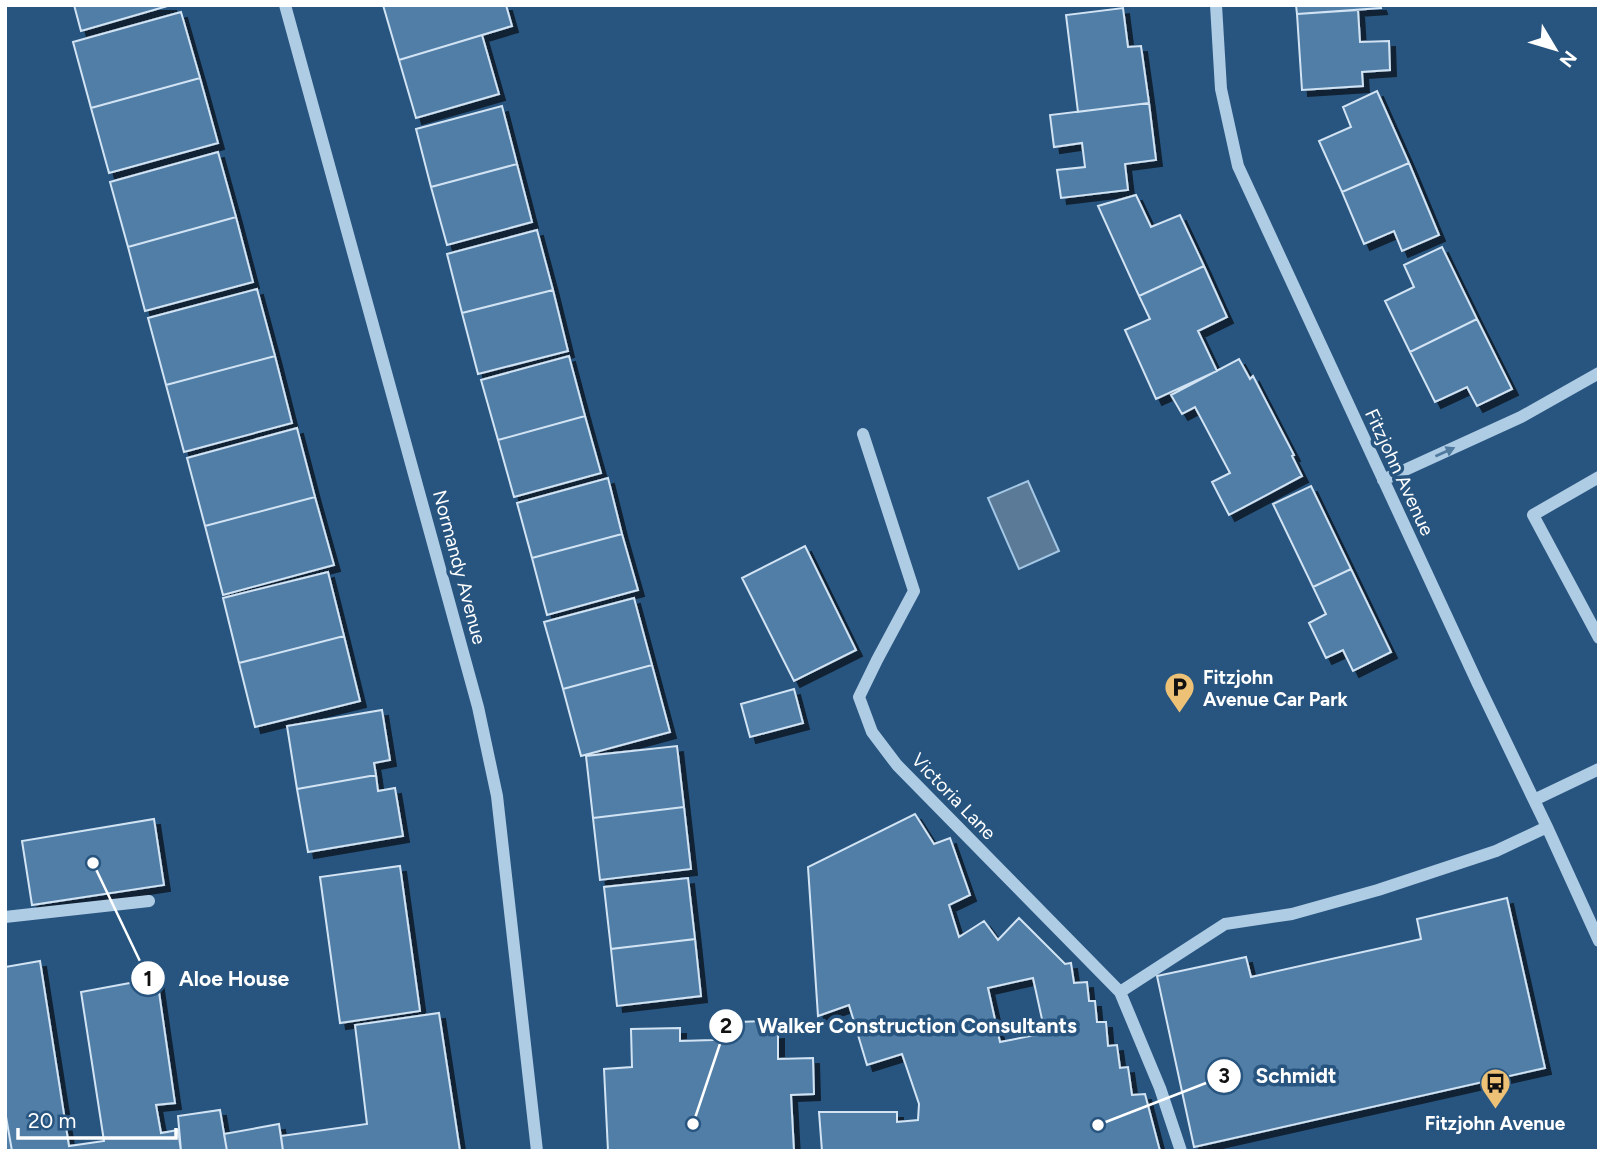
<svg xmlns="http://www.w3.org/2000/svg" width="1604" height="1156" viewBox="0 0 1604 1156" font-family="Figtree,sans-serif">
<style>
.water{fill:#5b7a98;stroke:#a4c7e5;stroke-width:2}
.building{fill:#517ea7;stroke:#d2e4f4;stroke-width:2;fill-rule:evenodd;filter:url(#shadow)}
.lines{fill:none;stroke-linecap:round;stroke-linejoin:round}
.minor{stroke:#afcce5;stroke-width:12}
.oneway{fill:#50799e}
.labels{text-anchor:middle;stroke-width:7;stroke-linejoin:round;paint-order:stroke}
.street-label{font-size:19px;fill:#fff;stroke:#28557f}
.poi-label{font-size:19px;font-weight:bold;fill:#fff;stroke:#28557f;text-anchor:start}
.leader{fill:none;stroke:#fff;stroke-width:2.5}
.callout-dot{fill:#fff;stroke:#28557f;stroke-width:2.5}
.mark-label{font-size:21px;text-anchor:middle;font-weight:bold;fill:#111}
.callout-label{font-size:21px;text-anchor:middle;font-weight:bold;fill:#fff;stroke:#28557f;stroke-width:7;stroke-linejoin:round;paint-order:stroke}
</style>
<defs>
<filter id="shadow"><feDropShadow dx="6" dy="6" stdDeviation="0" flood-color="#0009"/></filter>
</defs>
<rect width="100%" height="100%" fill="#28557f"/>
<!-- water -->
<path class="water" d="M1028 481 1059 551 1019 569 988 498Z"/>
<!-- building -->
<path class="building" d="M74 5H171L81 31Z
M383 5H506L512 26 399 60Z
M1296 5H1380L1381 8 1297 14Z
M1123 8 1128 47 1141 46 1149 103 1078 112 1066 15Z
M1358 10 1360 42 1389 41 1390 70 1362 72 1363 86 1302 90 1297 14Z
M181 12 200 78 91 108 73 42Z
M482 35 499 94 416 118 399 60Z
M200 78 218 143 109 173 91 108Z
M1377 91 1409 163 1342 192 1319 141 1351 127 1343 107Z
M1149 103 1156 160 1125 164 1128 190 1061 198 1057 170 1085 167 1082 143 1054 147 1050 115Z
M502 106 517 164 431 187 416 129Z
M218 152 236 217 128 247 110 182Z
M1409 163 1439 235 1402 251 1394 231 1364 244 1342 192Z
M517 164 532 222 447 245 431 187Z
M1136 195 1151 227 1180 215 1204 266 1139 296 1098 206Z
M236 217 253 282 145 311 128 247Z
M537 230 553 290 462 313 447 254Z
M1442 247 1477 319 1410 352 1385 301 1414 287 1404 265Z
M1204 266 1227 317 1198 331 1217 371 1156 399 1125 330 1150 319 1139 296Z
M257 289 275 356 166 385 148 318Z
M553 290 568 351 478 374 462 313Z
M1477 319 1512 389 1477 406 1467 387 1435 402 1410 352Z
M275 356 292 423 184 452 166 385Z
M569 356 585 416 498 440 481 380Z
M1239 359 1250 379 1253 376 1294 455 1292 456 1302 476 1229 515 1212 482 1230 473 1195 407 1182 414 1171 395Z
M585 416 601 473 514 497 498 440Z
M297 428 315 497 205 526 187 458Z
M608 478 622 534 532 558 517 503Z
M1311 486 1351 569 1313 587 1273 504Z
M315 497 334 565 223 595 205 526Z
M622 534 638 590 547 615 532 558Z
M805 546 856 650 794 681 742 578Z
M1351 569 1391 652 1353 671 1343 650 1326 658 1309 623 1326 614 1313 587Z
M328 572 344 636 239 663 223 598Z
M634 598 652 665 563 689 544 622Z
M344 636 360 701 255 727 239 663Z
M652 665 670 732 581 756 563 689Z
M794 689 803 723 750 737 741 704Z
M382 710 390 760 374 763 376 775 297 789 287 726Z
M677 746 684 807 593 818 586 756Z
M376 775 378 791 395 788 403 836 308 852 297 789Z
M684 807 691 869 600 880 593 818Z
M915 814 934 844 950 838 970 895 949 905 959 937 984 921 998 940 1019 918 1065 964 1071 963 1074 983 1087 982 1089 1001H1095L1097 1022H1106L1108 1046 1117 1045 1120 1068 1128 1067 1132 1095 1145 1094 1160 1151H822L819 1112H897V1122L918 1120 919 1104 902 1054 867 1065 849 1005 818 1016 808 867ZM1033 978 1045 1033 1000 1042 988 988Z
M154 819 164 885 32 905 22 841Z
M400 866 420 1011 340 1023 320 877Z
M688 878 695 939 611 949 604 887Z
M1507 898 1545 1068 1194 1147 1157 976 1246 957 1251 977 1421 939 1417 919Z
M695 939 701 996 617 1006 611 949Z
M40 961 69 1146 104 1141 81 992 157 978 175 1103 156 1105 161 1133 178 1130 181 1151H12L5 1111V967Z
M439 1013 460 1151H283L281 1136 367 1124 355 1025Z
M764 1021 765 1034 778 1033V1059L813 1058 814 1094 791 1095 794 1151H608L604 1069 632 1067 631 1029 680 1028V1041L713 1040V1023Z
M220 1110 227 1151H181L178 1116Z
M5 1111 12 1151H5Z
M279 1124 283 1151H227L224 1134Z"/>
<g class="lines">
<!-- minor -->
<path class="minor" d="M285 5 478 707 497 796 537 1151
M1216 5 1221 89 1238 166 1478 684 1547 827 1599 941
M863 434 914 591 877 660 859 697 872 732 897 765 1120 992 1160 1088 1181 1151
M1599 477 1533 515 1599 638
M1383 480 1521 417 1599 373
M1534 800 1599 769
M5 917 149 901
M1120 992 1225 924 1292 914 1378 890 1496 851 1547 827"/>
</g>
<!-- one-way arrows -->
<defs><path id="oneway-solid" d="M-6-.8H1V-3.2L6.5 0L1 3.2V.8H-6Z" transform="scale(1.75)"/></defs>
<use class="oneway" href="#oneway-solid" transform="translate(1445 452) rotate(-24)"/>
<!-- icons -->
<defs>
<symbol id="parking-pin" viewBox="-11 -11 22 30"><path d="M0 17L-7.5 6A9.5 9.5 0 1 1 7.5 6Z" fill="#edc176" stroke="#28557f"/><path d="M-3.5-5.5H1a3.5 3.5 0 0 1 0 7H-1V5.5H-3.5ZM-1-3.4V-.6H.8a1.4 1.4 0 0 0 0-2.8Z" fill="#111"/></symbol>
<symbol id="bus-pin" viewBox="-11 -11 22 30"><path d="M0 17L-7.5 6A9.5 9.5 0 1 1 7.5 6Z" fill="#edc176" stroke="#28557f"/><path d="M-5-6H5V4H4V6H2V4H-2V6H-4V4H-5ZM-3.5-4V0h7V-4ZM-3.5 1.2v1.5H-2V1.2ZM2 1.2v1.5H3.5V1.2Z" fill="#111"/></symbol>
</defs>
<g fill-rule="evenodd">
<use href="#parking-pin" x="1162" y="670" width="35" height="47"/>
<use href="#bus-pin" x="1478" y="1066" width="35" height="47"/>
</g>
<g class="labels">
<!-- street labels -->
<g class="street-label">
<text transform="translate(1400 472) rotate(65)" y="7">Fitzjohn Avenue</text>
<text transform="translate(460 567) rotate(75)" y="7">Normandy Avenue</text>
<text transform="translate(954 796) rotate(46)" y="7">Victoria Lane</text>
</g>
<!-- poi labels -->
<g class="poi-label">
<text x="1203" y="684">Fitzjohn<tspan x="1203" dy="22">Avenue Car Park</tspan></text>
<text x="1495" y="1130" text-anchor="middle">Fitzjohn Avenue</text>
</g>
</g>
<!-- callouts -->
<path class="leader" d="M93 863L148 978M693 1124L726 1026M1098 1125L1224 1076"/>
<g class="callout-dot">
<circle cx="93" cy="863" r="7"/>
<circle cx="693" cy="1124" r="7"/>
<circle cx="1098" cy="1125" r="7"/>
<circle cx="148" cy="978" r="18"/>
<circle cx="726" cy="1026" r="18"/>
<circle cx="1224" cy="1076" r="18"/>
</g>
<g class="mark-label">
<text x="148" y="986">1</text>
<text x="726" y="1033">2</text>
<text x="1224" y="1083">3</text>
</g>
<g class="callout-label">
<text x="234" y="986">Aloe House</text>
<text x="917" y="1033">Walker Construction Consultants</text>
<text x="1296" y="1083">Schmidt</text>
</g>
<!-- border -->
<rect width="1604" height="1156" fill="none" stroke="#ffffff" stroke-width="14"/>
<!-- north arrow -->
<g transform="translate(1555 49) rotate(128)" stroke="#28557f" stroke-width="5" paint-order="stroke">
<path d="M0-5L12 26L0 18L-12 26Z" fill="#ffffff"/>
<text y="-10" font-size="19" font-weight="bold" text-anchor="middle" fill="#ffffff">N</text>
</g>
<!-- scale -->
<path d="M18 1128v10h158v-10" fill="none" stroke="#ffffff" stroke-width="3.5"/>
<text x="28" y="1128" font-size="21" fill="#ffffff" stroke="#28557f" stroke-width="5" paint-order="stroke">20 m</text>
</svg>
